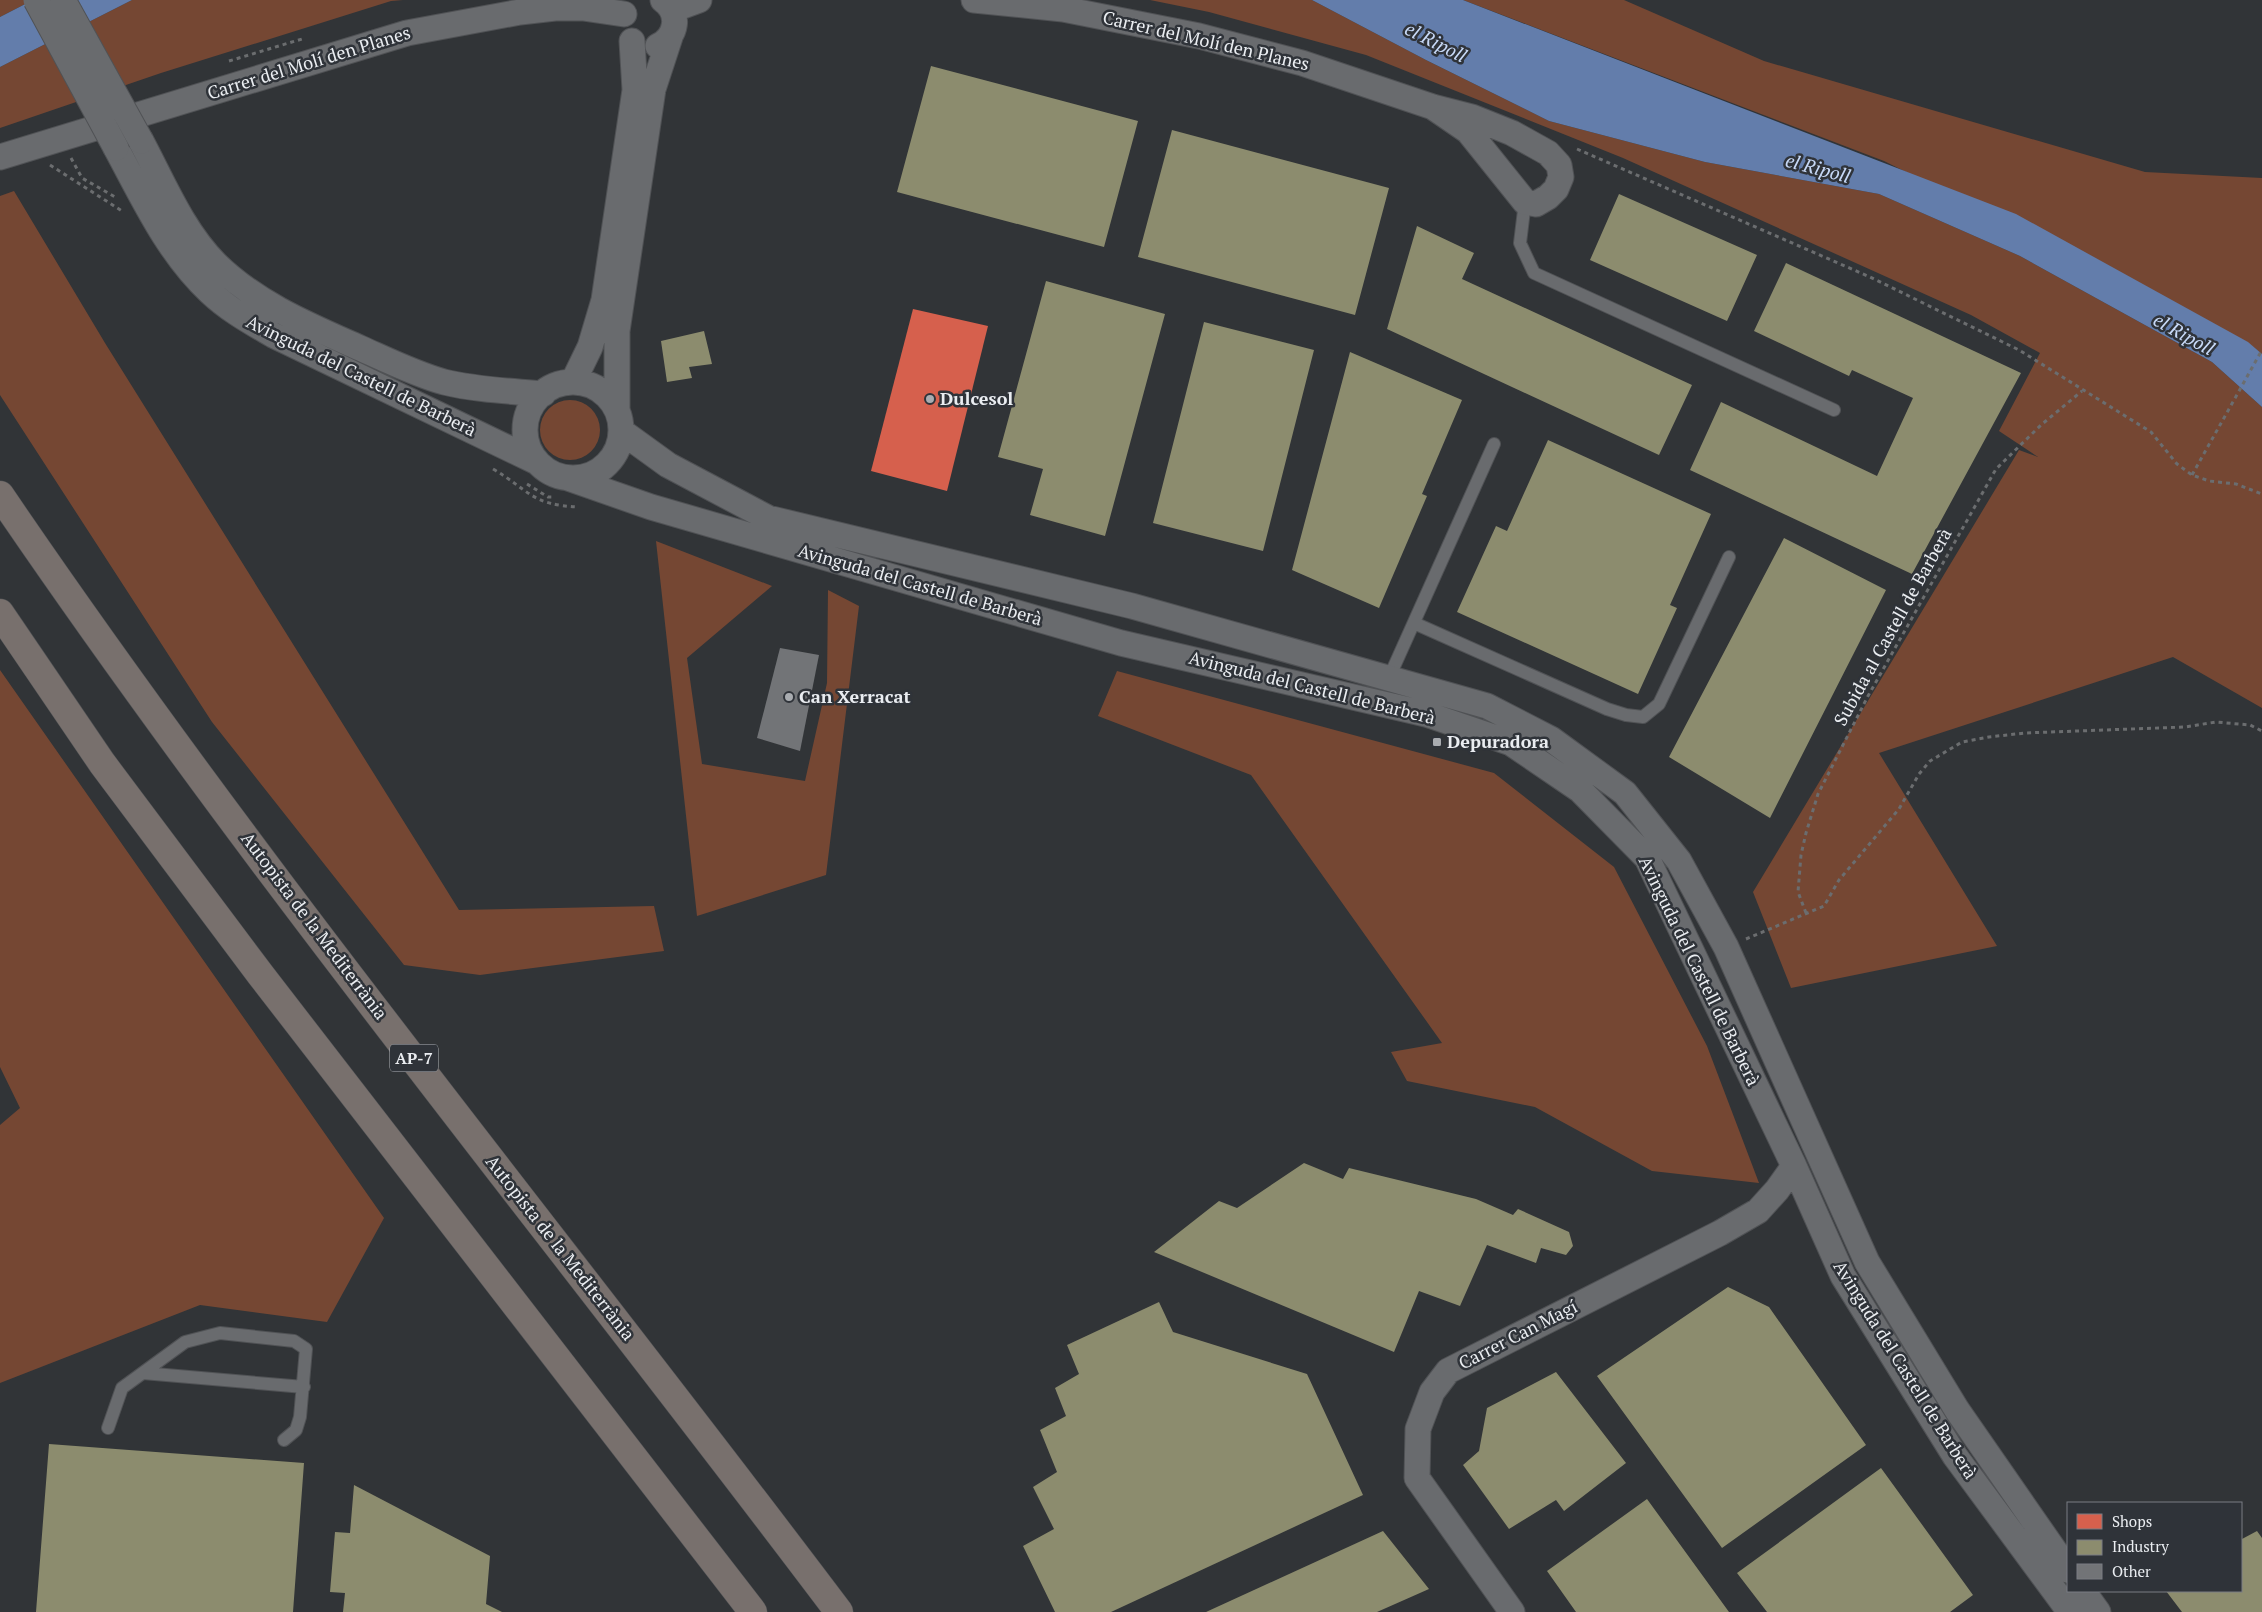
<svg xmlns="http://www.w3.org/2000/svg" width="2262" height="1612" viewBox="0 0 2262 1612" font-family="'PT Serif',serif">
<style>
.green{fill:#754733}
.water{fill:#637dab}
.shops{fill:#d6604d}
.industry{fill:#8c8c6e}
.building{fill:#727477}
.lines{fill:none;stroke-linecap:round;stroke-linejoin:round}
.lane-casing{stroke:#505255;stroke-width:14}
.street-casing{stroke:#505255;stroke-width:27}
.highway-casing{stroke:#505255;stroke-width:29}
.path{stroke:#6b6d6f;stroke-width:3;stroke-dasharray:4 4;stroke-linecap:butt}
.lane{stroke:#696b6e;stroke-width:12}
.street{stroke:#696b6e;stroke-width:25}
.highway{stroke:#78706d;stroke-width:28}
.street-bridge-casing{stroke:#505255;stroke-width:27;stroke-linecap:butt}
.street-bridge{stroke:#696b6e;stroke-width:25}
.poi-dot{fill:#a9acb0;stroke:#2f3339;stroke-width:2}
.labels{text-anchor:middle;stroke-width:5;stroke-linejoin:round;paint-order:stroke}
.shield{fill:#2f3339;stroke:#b2b5ba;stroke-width:1}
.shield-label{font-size:16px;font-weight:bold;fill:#eaedf1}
.street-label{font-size:18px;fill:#eaedf1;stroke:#2f3339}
.poi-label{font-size:18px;font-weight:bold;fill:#eaedf1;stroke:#2f3339;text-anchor:start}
.water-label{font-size:19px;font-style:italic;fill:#c7d9f7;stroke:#2f3339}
</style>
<rect width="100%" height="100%" fill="#313437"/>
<!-- green -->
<path class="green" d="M0 0H33L0 17Z
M132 0H403L391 1 161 73 0 128V67Z
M1150 0H1312L1426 60 1549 121 1705 162 1879 194 2020 256 2212 362 2262 407V708L2173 657 1879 753 1997 946 1791 988 1753 892 2019 450 2038 457 1999 431 2040 353 1971 315 1623 158 1366 55 1209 12Z
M1463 0H1624L1764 61 2145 172 2262 178V354L2247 342 1884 161Z
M14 191 105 343 459 910 654 906 664 951 480 975 404 965 212 722 0 395V196Z
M540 430a30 30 0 1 1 60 0a30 30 0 1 1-60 0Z
M656 541 772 586 687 658 702 764 805 781 827 683 828 590 859 606 826 875 697 916Z
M0 670 384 1218 327 1322 200 1305 0 1383V1125L20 1108 0 1067Z
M1117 671 1494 773 1614 867 1707 1046 1759 1183 1652 1171 1535 1107 1407 1081 1391 1052 1442 1043 1251 775 1098 716Z"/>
<!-- water -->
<path class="water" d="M33 0H132L0 67V17Z
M1312 0H1463L2016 214 2248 342 2262 354V407L2212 362 2020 256 1879 194 1705 162 1549 121 1426 60Z"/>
<!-- shops -->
<path class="shops" d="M913 309 988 326 947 491 871 471Z"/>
<!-- industry -->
<path class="industry" d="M931 66 1138 121 1104 247 897 192Z
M1172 130 1389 188 1355 315 1138 257Z
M1619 194 1757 255 1727 321 1590 260Z
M1417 226 1474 253 1462 279 1692 385 1659 455 1387 329Z
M1786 263 2021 373 1912 574 1690 470 1721 402 1877 476 1913 398 1852 370 1849 376 1754 331Z
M1046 281 1165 314 1105 536 1030 515 1043 469 998 457Z
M1204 322 1314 350 1263 551 1153 523Z
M704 331 712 364 689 367 692 378 667 382 661 341Z
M1350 352 1462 400 1422 494 1427 496 1379 608 1292 570Z
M1548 440 1711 514 1670 605 1677 608 1638 694 1457 612 1496 526 1507 531Z
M1784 538 1886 590 1770 818 1669 757Z
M1304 1163 1343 1179 1349 1168 1476 1199 1513 1215 1518 1209 1569 1232 1573 1246 1566 1255 1541 1248 1536 1263 1487 1245 1460 1306 1419 1291 1394 1352 1154 1252 1219 1201 1237 1208Z
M1728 1287 1769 1307 1866 1445 1722 1548 1597 1376Z
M1159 1302 1173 1332 1307 1374 1363 1495 1111 1612H1055L1023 1546 1054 1529 1033 1487 1057 1472 1040 1430 1066 1416 1055 1388 1079 1374 1067 1345Z
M1556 1372 1626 1463 1564 1511 1556 1500 1509 1529 1463 1465 1479 1451 1487 1408Z
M49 1444 304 1463 293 1612H36Z
M1881 1468 1973 1595 1950 1612H1767L1737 1573Z
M354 1485 490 1556 486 1604 502 1612H343L345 1593 330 1592 335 1532 350 1533Z
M1647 1499 1729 1612H1576L1547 1571Z
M1383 1531 1429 1589 1377 1612H1206Z
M2257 1531 2262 1538V1612H2182L2166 1591H2241V1537L2242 1539Z"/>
<!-- building -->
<path class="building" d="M780 648 819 655 800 751 757 738Z"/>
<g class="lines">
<defs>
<path id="lane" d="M1525 202 1520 243 1534 273 1834 410
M1414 623 1607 709 1626 715 1643 717 1659 704 1729 557
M1388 680 1494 444
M143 1373 304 1387
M108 1428 122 1388 185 1342 220 1333 294 1341 306 1349 300 1417 296 1430 284 1440"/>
<path id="street" d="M974 0 1063 9 1199 36 1302 63 1433 107 1472 117 1512 133 1548 153 1559 165 1561 177 1556 189 1548 197 1536 204 1525 202 1468 131 1433 107
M672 10 699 0
M658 46C677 37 681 13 663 0
M141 141C163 182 182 230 216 264 257 304 308 325 360 348 387 360 415 374 444 382 477 390 510 391 543 394
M116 148C143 198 168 253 210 292 229 310 251 322 273 335L537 462
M0 157 407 33 520 12 555 8H583L624 14
M573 382 590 347 604 300 635 90 632 41
M525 430a48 48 0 1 1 96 0a48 48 0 1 1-96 0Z
M617 410V331L653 89 670 37
M621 431 668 465 768 518 1132 606 1487 706 1551 739 1625 793 1679 861 1726 947 1867 1262 1957 1410 2068 1570
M568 478 651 507 1121 643 1426 714 1511 743 1580 790 1647 858 1794 1166 1843 1276 1955 1456 2070 1612
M2083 1591 2098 1612
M1512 1612 1417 1478 1418 1429 1432 1392 1448 1371 1720 1233 1758 1211 1777 1190 1794 1166"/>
<path id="highway" d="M0 495C262 880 559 1240 839 1612
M0 613 102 763 260 974 753 1612"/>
</defs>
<!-- lane casing -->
<use href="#lane" class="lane-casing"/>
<!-- street casing -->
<use href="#street" class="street-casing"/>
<!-- highway casing -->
<use href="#highway" class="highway-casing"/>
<!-- path -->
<path class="path" d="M229 61 302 39
M1577 149 1870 277 2019 350 2151 432 2177 464 2192 475 2209 481 2236 484 2262 494
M71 158 82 178 115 197
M50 165 122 211
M493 469C529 490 531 505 578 507
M2192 475 2262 350
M527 484 548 497H555
M1806 913 1798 892 1801 855 1806 833 1818 794 1868 696 1996 469 2041 425 2082 391
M1746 939 1824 906 1839 880 1899 809 1919 774 1930 761 1962 742 1989 737 2025 733 2185 727 2216 722 2250 725 2262 731"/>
<!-- lane -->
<use href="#lane" class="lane"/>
<!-- street -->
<use href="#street" class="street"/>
<!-- highway -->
<use href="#highway" class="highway"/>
<defs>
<path id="street-bridge" d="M36 0 116 148
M63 0 141 141"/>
</defs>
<!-- street-bridge casing -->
<use href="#street-bridge" class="street-bridge-casing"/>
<!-- street-bridge -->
<use href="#street-bridge" class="street-bridge"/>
</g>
<!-- markers -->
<g class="poi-dot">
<circle cx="930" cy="399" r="5"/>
<circle cx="789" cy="697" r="5"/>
<rect x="1432" y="737" width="10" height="10" rx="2.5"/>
</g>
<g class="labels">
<!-- shield labels -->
<rect class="shield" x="390" y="1044.5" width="48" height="27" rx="4"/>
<g class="shield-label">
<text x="414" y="1064">AP-7</text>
</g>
<!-- street labels -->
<g class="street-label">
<text transform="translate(1206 41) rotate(13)" y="6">Carrer del Molí den Planes</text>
<text transform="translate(309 63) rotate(-17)" y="6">Carrer del Molí den Planes</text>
<text transform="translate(361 376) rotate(26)" y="6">Avinguda del Castell de Barberà</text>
<text transform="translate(920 585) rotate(16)" y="6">Avinguda del Castell de Barberà</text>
<text transform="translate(1893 627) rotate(-61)" y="6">Subida al Castell de Barberà</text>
<text transform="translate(1312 688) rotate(14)" y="6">Avinguda del Castell de Barberà</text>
<text transform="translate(314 926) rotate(53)" y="6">Autopista de la Mediterrània</text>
<text transform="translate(1699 971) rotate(64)" y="6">Avinguda del Castell de Barberà</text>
<text transform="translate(560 1248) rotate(52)" y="6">Autopista de la Mediterrània</text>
<text transform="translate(1518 1335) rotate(-27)" y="6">Carrer Can Magí</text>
<text transform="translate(1905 1370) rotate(58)" y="6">Avinguda del Castell de Barberà</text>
</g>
<!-- poi labels -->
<g class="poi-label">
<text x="940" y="405">Dulcesol</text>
<text x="799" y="703">Can Xerracat</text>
<text x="1447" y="748">Depuradora</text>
</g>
<!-- water labels -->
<g class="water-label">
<text transform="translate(1436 42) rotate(27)" y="7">el Ripoll</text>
<text transform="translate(1818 168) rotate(15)" y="7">el Ripoll</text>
<text transform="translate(2184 334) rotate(29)" y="7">el Ripoll</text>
</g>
</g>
<!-- legend -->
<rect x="2067" y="1502" width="175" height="90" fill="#2f3339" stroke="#7a7d83"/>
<rect x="2077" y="1514" width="25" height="15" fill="#d6604d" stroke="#7a7d83"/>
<text x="2112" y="1527" font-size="15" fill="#eaedf1">Shops</text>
<rect x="2077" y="1540" width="25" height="15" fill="#8c8c6e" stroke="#7a7d83"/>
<text x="2112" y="1552" font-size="15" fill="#eaedf1">Industry</text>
<rect x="2077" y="1564" width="25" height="15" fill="#727477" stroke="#7a7d83"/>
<text x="2112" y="1577" font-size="15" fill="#eaedf1">Other</text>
</svg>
